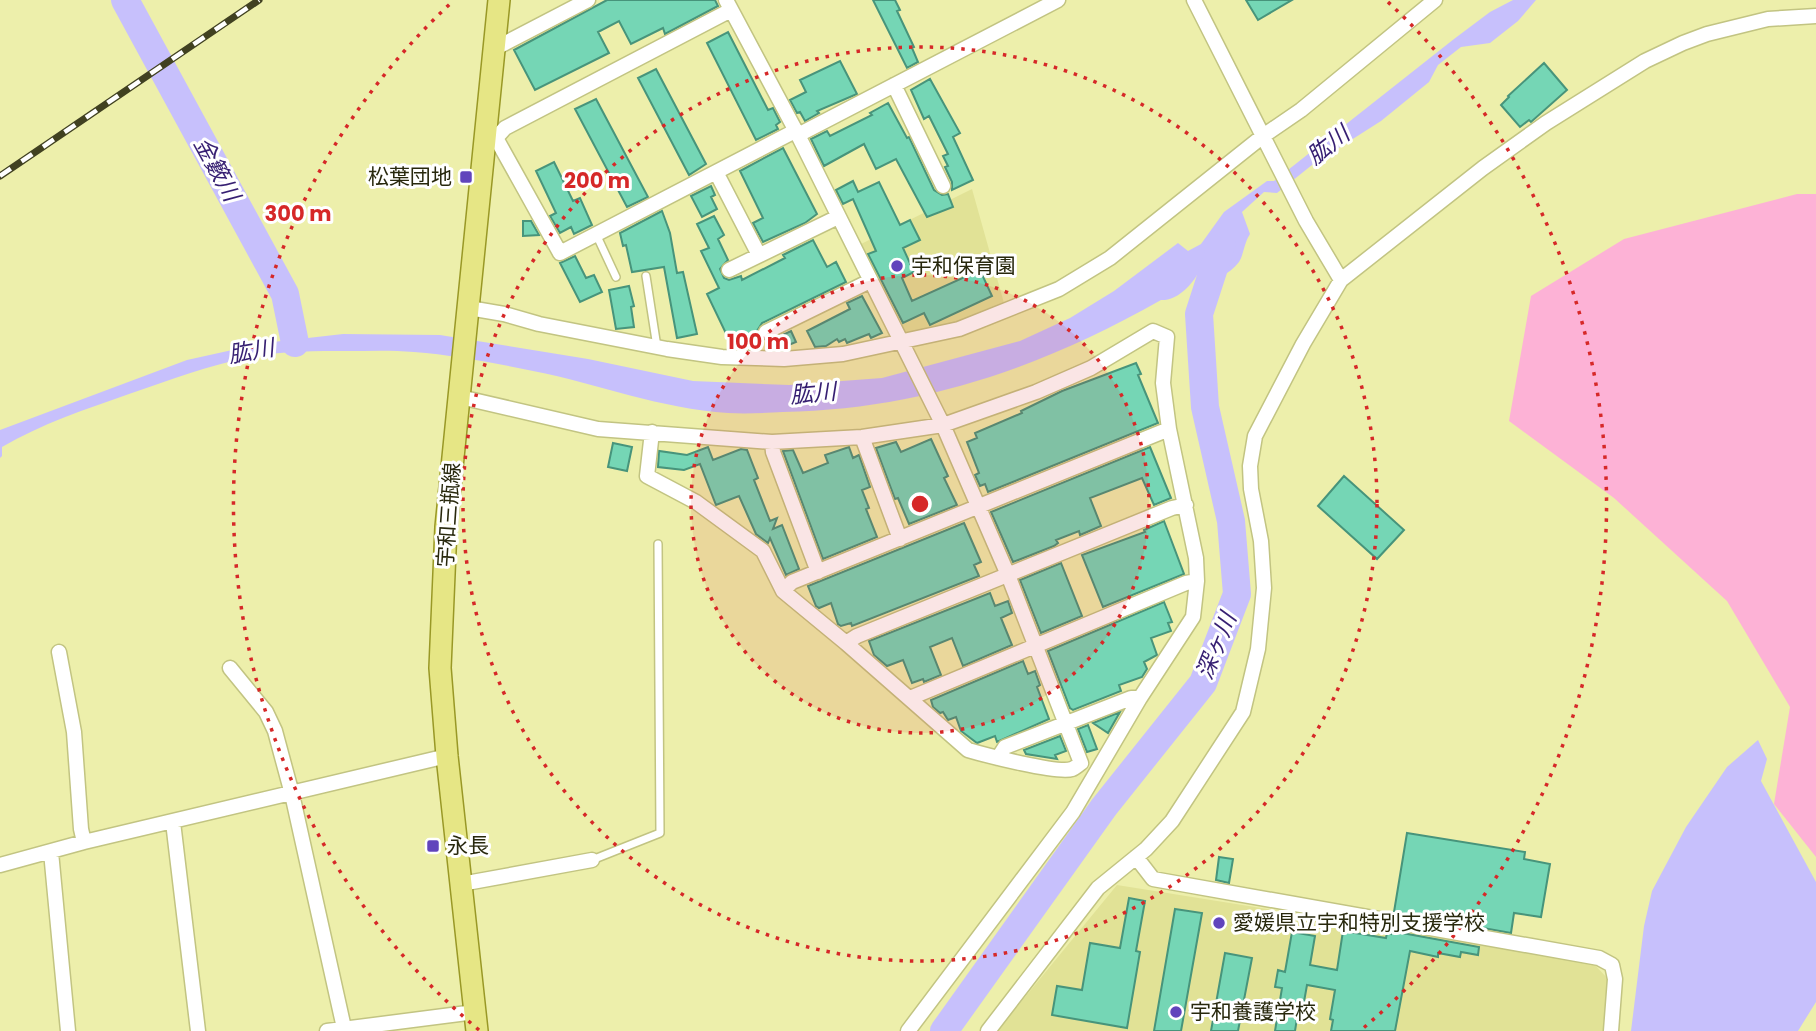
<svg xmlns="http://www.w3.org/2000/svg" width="1816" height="1031" viewBox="0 0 1816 1031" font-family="Poppins,'Noto Sans JP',sans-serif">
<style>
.built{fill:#e1e296}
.green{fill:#fdb2d6}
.water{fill:#c7c0fc}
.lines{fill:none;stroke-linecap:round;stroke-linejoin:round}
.river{stroke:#c7c0fc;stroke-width:28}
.building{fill:#75d6b5;stroke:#47947b;stroke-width:2}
.service-casing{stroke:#c2c482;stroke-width:10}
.minor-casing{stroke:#c2c482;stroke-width:17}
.primary-casing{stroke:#999826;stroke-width:24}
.service{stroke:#fff;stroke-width:7}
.minor{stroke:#fff;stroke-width:14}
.primary{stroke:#e6e685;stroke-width:21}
.rail-casing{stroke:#414121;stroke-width:7}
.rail{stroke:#fff;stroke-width:4.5;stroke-dasharray:13;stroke-linecap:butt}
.ring{fill:none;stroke:#d62828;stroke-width:3.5;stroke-dasharray:3.5 7}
.poi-dot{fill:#6144bc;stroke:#fff;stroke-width:2.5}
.labels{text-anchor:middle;stroke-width:6;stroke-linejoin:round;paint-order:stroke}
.poi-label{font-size:21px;fill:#28280d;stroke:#fff;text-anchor:start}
.street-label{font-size:21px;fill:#28280d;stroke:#fff}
.water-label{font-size:23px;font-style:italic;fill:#361f72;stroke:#fff}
.centre{fill:#d62828;stroke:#fff;stroke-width:3.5}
.ring-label{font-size:21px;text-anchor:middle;font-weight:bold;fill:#d62828;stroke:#fff;stroke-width:6;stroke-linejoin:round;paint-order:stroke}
</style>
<rect width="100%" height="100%" fill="#edefab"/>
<!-- built -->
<path class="built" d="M972 189 1004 303 958 323 902 335 857 246Z
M1117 885 1591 961 1609 980 1605 1031H997Z"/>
<!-- green -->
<path class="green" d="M1797 194H1816V857L1774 804 1790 707 1727 601 1614 498 1509 421 1531 296 1624 239Z"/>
<!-- water -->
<path class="water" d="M1513 0H1536L1518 21 1490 43 1461 47 1438 65 1429 82 1381 121 1312 165 1277 193 1264 192 1242 212 1250 234C1244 243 1244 254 1239 262 1229 275 1214 281 1198 282L1197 275C1190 287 1176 301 1161 300 1041 368 921 409 783 412 765 413 746 414 728 413 661 409 599 384 533 371 495 363 453 355 414 352 392 350 369 351 347 351 315 351 283 351 251 357 209 365 170 380 129 394 86 409 41 424 2 447V456L0 458V430L187 360 264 343 343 334 440 335 588 359 693 381 789 385 882 378 1020 341 1070 318 1114 291 1178 243 1188 251 1201 244 1224 212 1267 181H1274L1454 39 1490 12Z
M1758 740 1767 759 1761 781 1816 882V1002L1798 1031H1631L1644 926 1652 891 1686 827 1727 767Z"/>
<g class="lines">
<!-- river -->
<path class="river" d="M125 0 285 294 295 343
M944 1031 1104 807 1203 683 1237 594 1231 521 1205 407 1199 314 1222 243"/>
</g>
<!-- building -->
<path class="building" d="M607 0H715L718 6 665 34 663 28 631 44 619 21 598 32 609 53 535 90 514 50Z
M873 0H895L900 10 897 11 914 47 912 48 918 62 907 68Z
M1246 0H1292L1258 20Z
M728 32 768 110 773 108 780 122 776 125 778 129 756 140 707 43Z
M840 61 857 94 817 111 819 113 805 121 800 112 797 113 790 100 806 92 800 80Z
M1544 63 1567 90 1531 122 1529 120 1520 127 1501 105 1509 97 1508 96Z
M656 69 706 164 689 175 638 78Z
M930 79 960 133 953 137 973 180 952 190V182L945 167 948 166 943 156 948 154 929 116 924 119 911 90Z
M596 99 648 197 627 207 575 109Z
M888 103 907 138 909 137 934 190 942 195 948 194 953 207 927 217 896 159 876 169 864 144 824 166 811 139 827 131 830 136 872 115 870 113Z
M783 148 817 214 805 223 763 242 753 223 763 218 740 171Z
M554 162 573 201 580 198 592 225 574 234 571 227 560 233 550 216 556 213 536 171Z
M853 181 858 192 879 182 900 225 910 220 920 240 903 248 914 272 902 278 912 301 980 270 992 296 930 325 924 313 903 323 868 254 876 251 853 199 843 204 836 190Z
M711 186 715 195 711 197 717 209 702 217 691 196Z
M662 211 670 233 677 273 683 272 697 334 677 338 664 267 632 272 626 245 623 246 620 233Z
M714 216 724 235 718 239 728 260 720 269 724 278 729 280 741 276 742 280 785 258 783 255 813 240 827 267 836 262 846 282 762 323 757 331 759 339 740 348H733L707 294 719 288 701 251 709 248 697 224Z
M523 221H531L539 235 523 236Z
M575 256 586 278 594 275 602 292 580 302 560 263Z
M629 286 634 306 631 307 634 327 616 329 609 290Z
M862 296 882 333 871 338 869 334 864 336 847 343 845 339 839 342 837 339 826 346 815 347 807 331 850 309 847 303Z
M791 331 796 342 779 349 774 339Z
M1136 363 1141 374 1138 375 1158 423 988 492 985 484 980 486 975 475 979 473 967 442 977 438 975 433 1022 413 1021 411 1062 391Z
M931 439 948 476 944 478 957 505 909 524 898 498 895 499 876 448 896 442 901 452Z
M613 443 632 447 627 471 608 467Z
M708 447 713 460 741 449 747 450 758 478 754 480 770 521 777 518 773 529 782 525 799 569 786 575 770 538 768 543 756 534 739 496 716 505 700 464 684 470 658 467 659 451 687 455Z
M849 447 853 458 859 455 870 487 862 490 869 508 866 509 877 537 823 559 783 451 793 450 803 473 828 463 825 455Z
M1150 447 1171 498 1154 505 1142 478 1090 498 1101 526 1080 535 1079 531 1056 540 1058 543 1054 546 1013 562 991 512Z
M1344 476 1404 530 1377 559 1318 506Z
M1164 521 1184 574 1103 607 1082 555 1145 532 1144 530Z
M964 523 981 562 974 565 979 576 852 626 851 623 841 626 838 624 831 603 819 608 816 606 808 586Z
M1061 563 1082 616 1041 633 1020 580Z
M990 593 995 606 1008 601 1012 613 1001 618 1012 645 963 666 952 638 930 647 941 675 924 682 923 679 912 683 903 660 887 666 874 655 869 641Z
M1164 602 1172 622 1168 623 1171 631 1151 638 1157 655 1144 662 1147 669 1142 677 1119 685 1121 691 1073 710 1070 708 1048 651Z
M1023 661 1028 674 1035 671 1040 685 1037 687 1049 719 997 742 995 736 977 743 961 731 956 717 948 720 943 712 940 713 933 707 931 700Z
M1120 712 1108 733 1093 723Z
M1088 725 1097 749 1087 752 1078 729Z
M1060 736 1066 751 1055 755 1057 759 1026 754 1024 750Z
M1407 833 1525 852 1524 859 1550 864 1541 917 1514 913 1511 933 1394 912Z
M1219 857 1233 859 1229 883 1216 880Z
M1129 898 1145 901 1136 951 1140 952 1127 1028 1052 1015 1057 986 1082 990 1090 943 1120 948Z
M1175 909 1202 913 1181 1031H1154Z
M1343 931 1386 938 1387 933 1391 934V931L1479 947 1478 955 1461 952 1460 957 1438 953V957L1410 951 1395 1031H1331L1333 1020 1330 1019 1335 990 1307 985 1302 1013 1298 1012 1295 1031H1275L1282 988 1275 987 1278 970 1285 972 1292 932 1315 936 1310 965 1337 970Z
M1225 953 1252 958 1238 1031H1211Z"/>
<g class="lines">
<defs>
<path id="service" d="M596 234 616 277
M646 276 657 347
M592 860 660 833 658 544"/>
<path id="minor" d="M726 0 798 135 943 425 1008 575 1081 763C1078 765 1075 768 1072 769 1058 774 985 755 968 750L846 643
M1194 0 1306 221 1341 280
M494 49 588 0
M894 85 943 186
M798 135 1058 0
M496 138 560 253 795 131
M486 139 496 138 505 128 731 10
M716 172 759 255
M729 270 838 217
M469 308 504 314 539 324 667 349 722 357 784 359 843 354 959 329 1059 289 1110 258 1263 136 1301 110 1435 0
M766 332 870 281
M460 397 598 429 772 442 862 437 943 425 1036 392 1091 368 1153 331 1167 337 1163 383 1169 429 1196 558 1197 581 1193 617 1140 698 1073 812 908 1031
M652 432 647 476 696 502 763 551 783 591 846 643 857 636 1172 508 1186 505
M862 437 900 539
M772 442 773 452 818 572
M783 591 792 582 1169 429
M59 652 74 732 81 829 84 842
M230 668 266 712 275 731 292 794 344 1028
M910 698 1186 583 1197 581
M998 758 1005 747 1131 698H1140
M173 822 198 1031
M51 852 68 1031
M1136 857 1153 879 1599 958 1612 965 1615 979 1611 1031
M0 865 84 842 447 756
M461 884 592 860
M327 1031 475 1012
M988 1031 1098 888 1146 849 1172 821 1243 712 1258 649 1264 588 1261 541 1251 489 1250 466 1255 436 1303 344 1341 280 1483 168 1546 123 1645 61 1683 43 1707 34 1768 19 1816 16"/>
<path id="primary" d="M477 1031 447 756 440 668 446 527 499 0"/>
</defs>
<!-- service casing -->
<use href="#service" class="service-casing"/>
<!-- minor casing -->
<use href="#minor" class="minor-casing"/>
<!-- primary casing -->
<use href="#primary" class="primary-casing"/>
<!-- service -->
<use href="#service" class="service"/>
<!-- minor -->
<use href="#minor" class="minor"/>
<!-- primary -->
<use href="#primary" class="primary"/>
<defs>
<path id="rail" d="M0 176 259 0"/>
</defs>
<!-- rail casing -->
<use href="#rail" class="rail-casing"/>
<!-- rail -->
<use href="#rail" class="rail"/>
</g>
<!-- distance rings -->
<circle cx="920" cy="504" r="229" fill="#d62828" fill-opacity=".12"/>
<g class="ring">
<circle cx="920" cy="504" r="229"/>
<circle cx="920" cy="504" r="457"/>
<path d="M479 1030A686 686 0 0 1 452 2M1388 2A686 686 0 0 1 1361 1030"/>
</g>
<!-- markers -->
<g class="poi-dot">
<rect x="459" y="170" width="14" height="14" rx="3.5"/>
<circle cx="897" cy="266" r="7"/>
<rect x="426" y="839" width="14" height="14" rx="3.5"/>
<circle cx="1219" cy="923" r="7"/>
<circle cx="1176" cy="1012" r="7"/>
</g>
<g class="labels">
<!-- poi labels -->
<g class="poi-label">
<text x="452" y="184" text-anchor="end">松葉団地</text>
<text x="911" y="273">宇和保育園</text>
<text x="447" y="853">永長</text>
<text x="1233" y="930">愛媛県立宇和特別支援学校</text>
<text x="1190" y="1019">宇和養護学校</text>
</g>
<!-- street labels -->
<g class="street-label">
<text transform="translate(449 515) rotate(-86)" y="7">宇和三瓶線</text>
</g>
<!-- water labels -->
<g class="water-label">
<text transform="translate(1328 145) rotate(-38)" y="8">肱川</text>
<text transform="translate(217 169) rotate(61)" y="8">金籔川</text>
<text transform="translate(251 351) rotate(-10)" y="8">肱川</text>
<text transform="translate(813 393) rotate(-5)" y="8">肱川</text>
<text transform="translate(1216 646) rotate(-68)" y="8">深ヶ川</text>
</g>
</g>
<circle cx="920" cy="504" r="10" class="centre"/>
<g class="ring-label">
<text x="597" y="188">200 m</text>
<text x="298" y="221">300 m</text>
<text x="758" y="349">100 m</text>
</g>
</svg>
